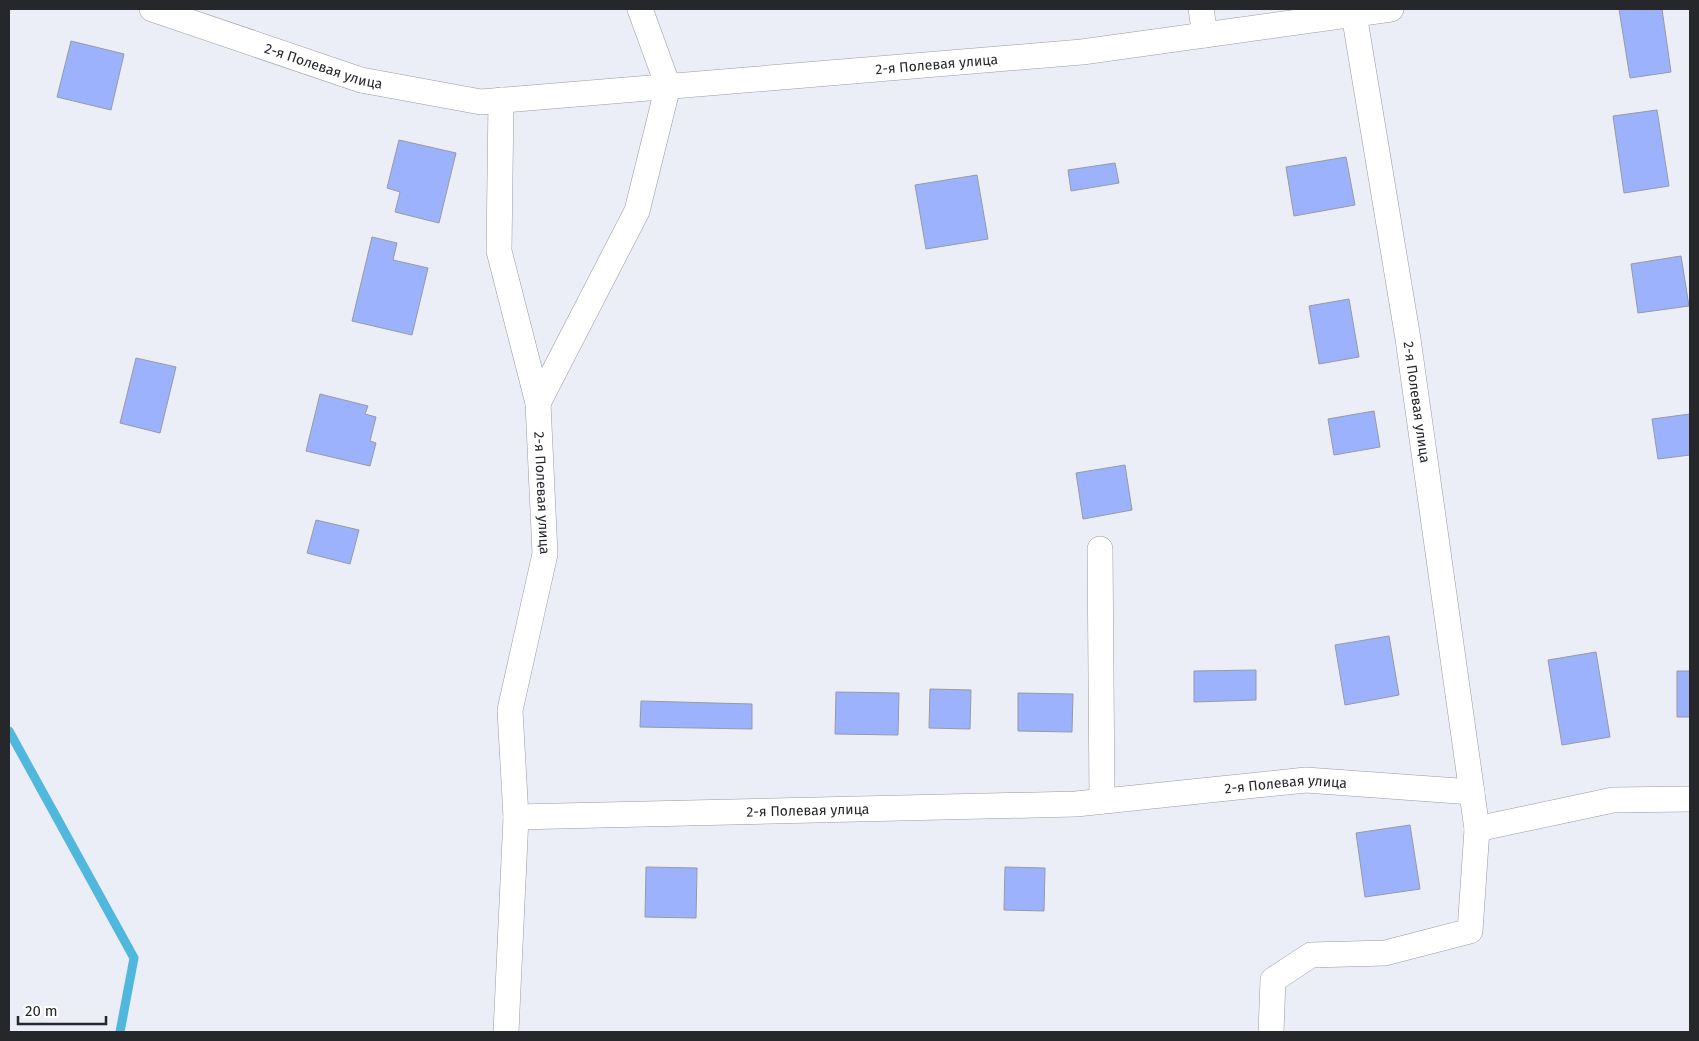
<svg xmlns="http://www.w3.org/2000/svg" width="1699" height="1041" viewBox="0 0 1699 1041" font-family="'Fira Sans',sans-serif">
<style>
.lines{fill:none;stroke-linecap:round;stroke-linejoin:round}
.stream{stroke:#50b7dd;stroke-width:9}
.building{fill:#9db2fc;stroke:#979aa2}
.street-casing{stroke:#989ba3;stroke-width:26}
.street{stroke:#fff;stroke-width:25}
.labels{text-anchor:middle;stroke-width:4.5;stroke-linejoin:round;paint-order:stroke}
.street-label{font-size:14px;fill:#26272a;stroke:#fff}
</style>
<rect width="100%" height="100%" fill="#ebeef7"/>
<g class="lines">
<!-- stream -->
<path class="stream" d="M9 731 134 958 120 1032"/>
</g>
<!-- building -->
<path class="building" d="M1619 9H1662L1671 72 1630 78Z
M71 41 124 54 111 110 57 97Z
M1657 110 1669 186 1624 193 1613 116Z
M399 140 456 153 439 223 395 212 400 192 387 188Z
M1346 157 1355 205 1294 216 1286 167Z
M1115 163 1119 183 1071 191 1068 170Z
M977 175 988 239 926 249 915 185Z
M372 237 397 243 393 260 428 268 412 335 352 321Z
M1681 256 1689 306 1638 313 1631 264Z
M1349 299 1359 357 1319 364 1309 306Z
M136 358 176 367 160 433 120 423Z
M320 394 368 406 365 414 376 417 370 441 376 443 370 466 306 451Z
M1374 411 1380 447 1334 455 1328 419Z
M1690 414V455L1658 459 1652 419Z
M1125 465 1132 510 1083 519 1076 473Z
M316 520 359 530 350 564 307 553Z
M1389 636 1399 695 1345 705 1335 645Z
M1596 652 1610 737 1562 745 1548 660Z
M1256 670V700L1194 702V671Z
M1677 671H1690V717H1677Z
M930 689 971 690 970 729 929 728Z
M836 692 899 693 898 735 835 734Z
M1018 693 1073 694 1072 732 1018 731Z
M641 701 752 704V729L640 727Z
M1410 825 1420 889 1365 897 1356 833Z
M646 867 697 868 696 918 645 917Z
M1005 867 1045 868 1044 911 1004 910Z"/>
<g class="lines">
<defs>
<g id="street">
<path id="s1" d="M152 9 361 80 481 102 1082 52 1391 9"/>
<path d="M1201 9 1205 35"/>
<path id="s2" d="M501 100 499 251 538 403 545 554 510 710 516 817 506 1032"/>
<path d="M538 403 637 211 668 86 640 9"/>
<path d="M1100 549 1102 801"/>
<path id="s3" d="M516 817 1076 804 1306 780 1472 792"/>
<path d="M1477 829 1613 800 1690 799"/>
<path d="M1271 1032 1273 980 1311 955 1385 953 1470 931 1477 829 1408 339 1354 14"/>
</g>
</defs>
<!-- street casing -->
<use href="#street" class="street-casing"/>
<!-- street -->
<use href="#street" class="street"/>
</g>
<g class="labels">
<!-- street labels -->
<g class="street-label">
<text dy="5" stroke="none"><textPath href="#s1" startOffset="800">2-я Полевая улица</textPath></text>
<text dy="5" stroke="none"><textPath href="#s1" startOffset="181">2-я Полевая улица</textPath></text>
<text transform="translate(1417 402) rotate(82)" y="5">2-я Полевая улица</text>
<text dy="5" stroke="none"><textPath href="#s2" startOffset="398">2-я Полевая улица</textPath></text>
<text dy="5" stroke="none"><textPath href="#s3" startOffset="771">2-я Полевая улица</textPath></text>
<text dy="5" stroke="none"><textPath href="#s3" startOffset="292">2-я Полевая улица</textPath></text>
</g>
</g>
<!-- border -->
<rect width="1699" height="1041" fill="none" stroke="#26272a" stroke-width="20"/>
<!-- scale -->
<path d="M18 1016v8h88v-8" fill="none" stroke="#26272a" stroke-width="2.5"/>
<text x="25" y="1016" font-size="15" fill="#26272a" stroke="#ffffff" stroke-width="4" paint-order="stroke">20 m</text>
</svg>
